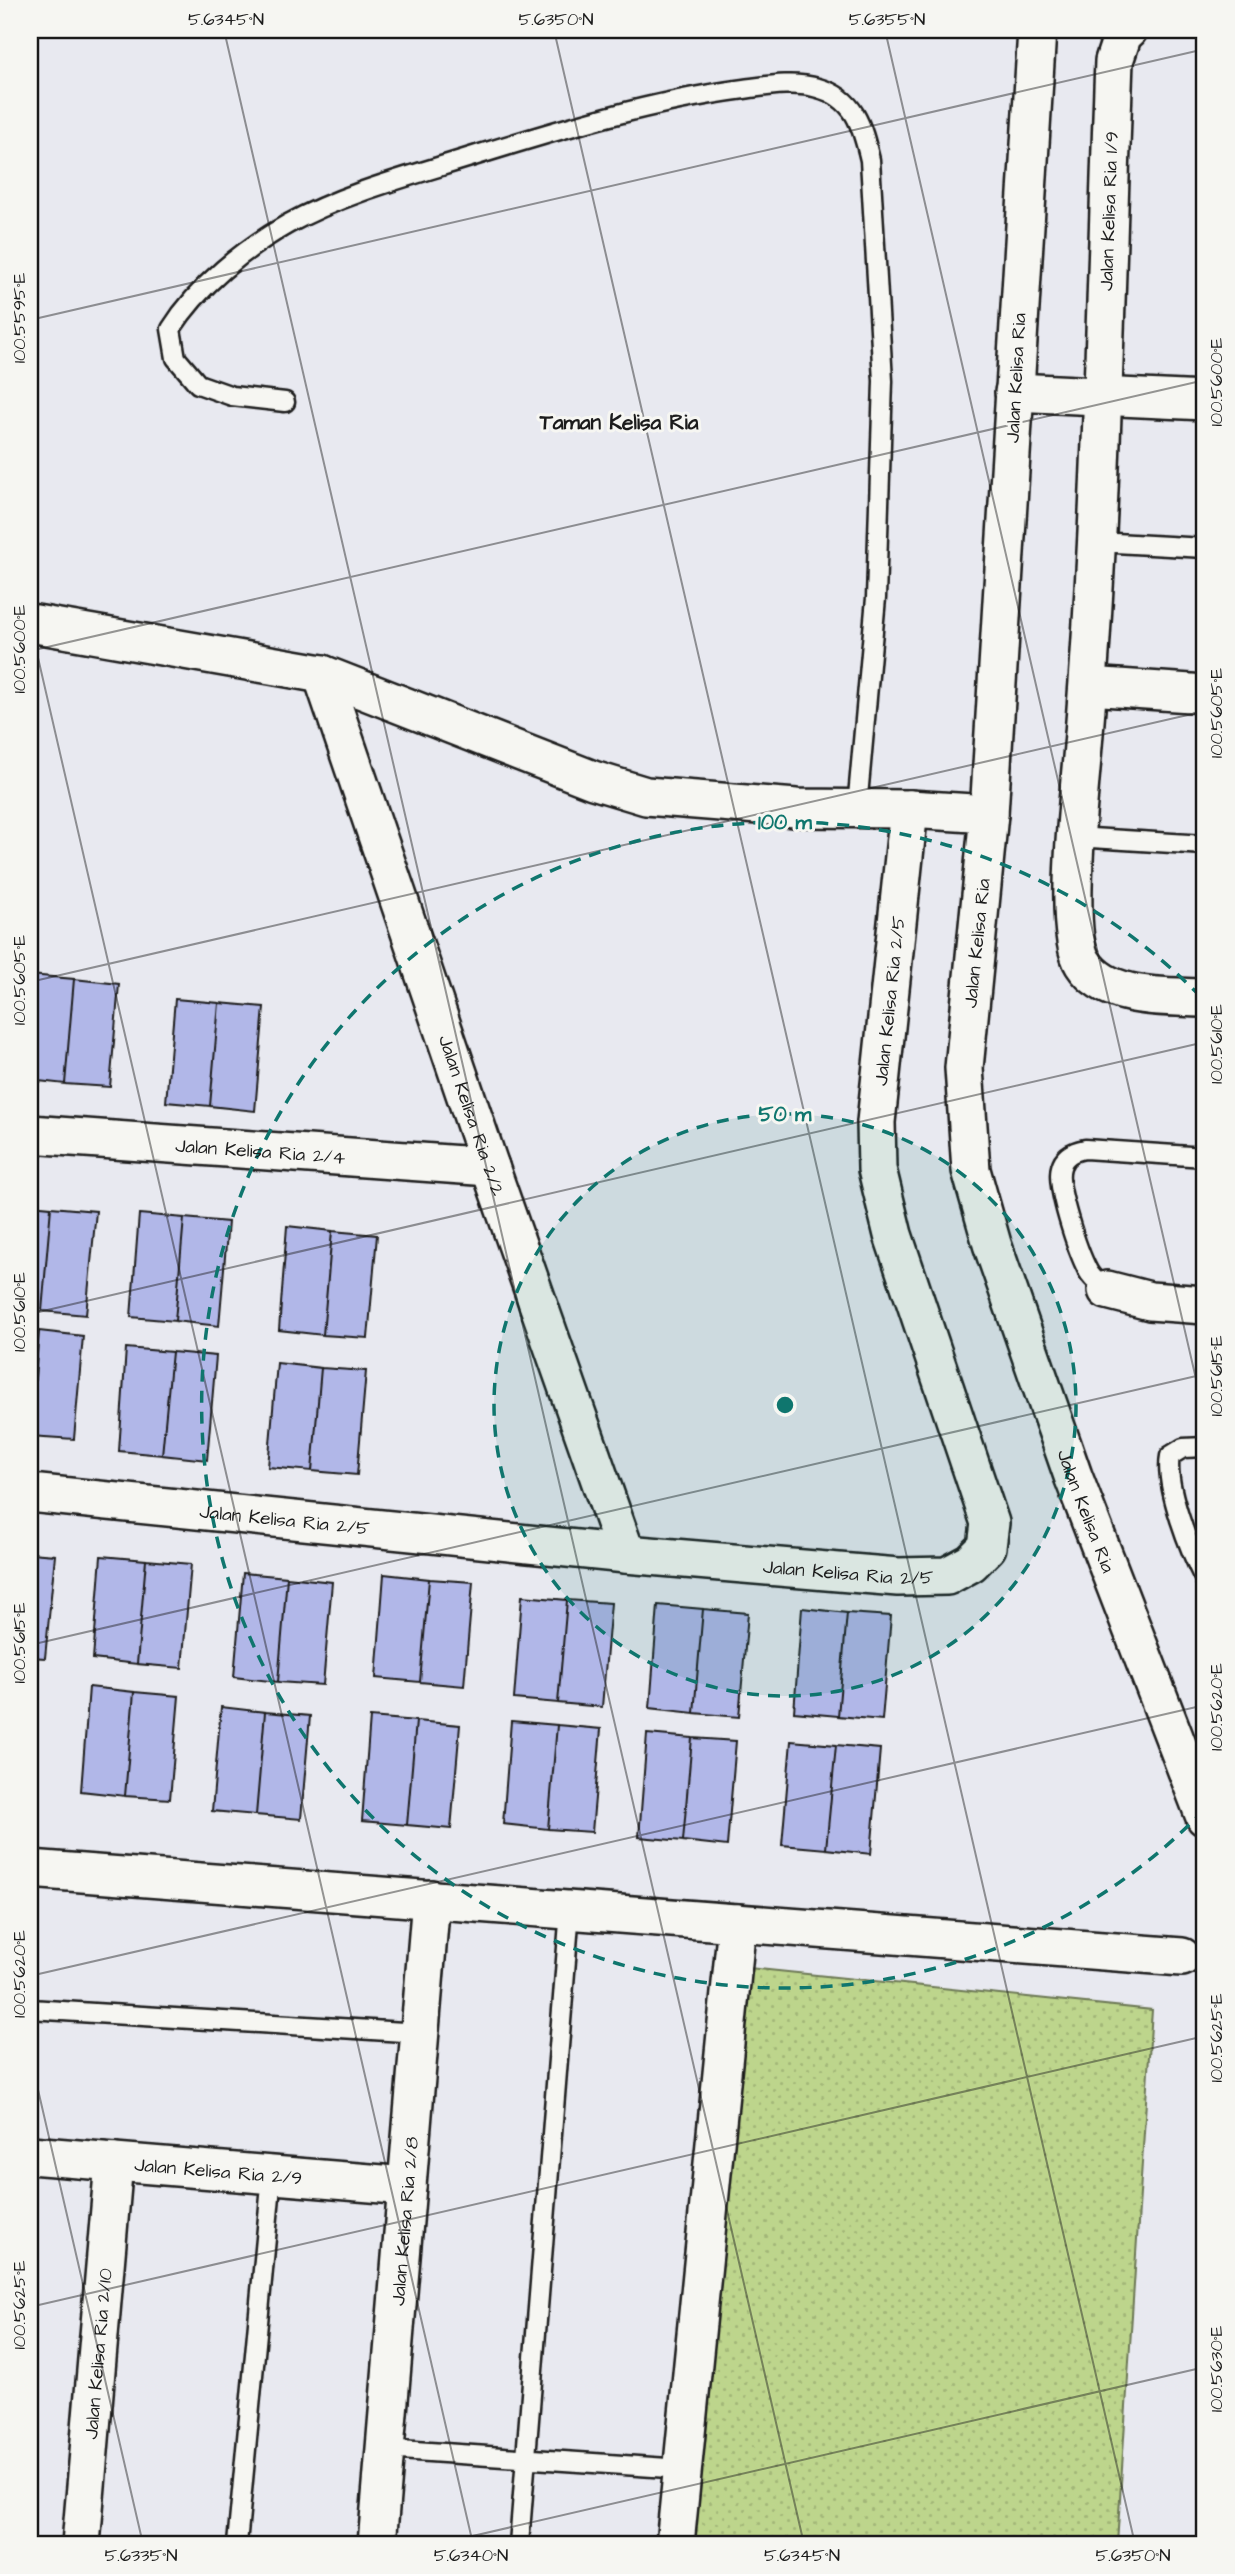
<svg xmlns="http://www.w3.org/2000/svg" width="1235" height="2574" viewBox="0 0 1235 2574" font-family="'Architects Daughter',sans-serif">
<style>
.grass{fill:url(#grass-dots);stroke:#6c7854;stroke-width:2}
.building{fill:#b1b7e8;stroke:#1c1c1c;stroke-width:2}
.lines{fill:none;stroke-linecap:round;stroke-linejoin:round}
.lane-casing{stroke:#1c1c1c;stroke-width:23}
.street-casing{stroke:#1c1c1c;stroke-width:42}
.lane{stroke:#f6f6f2;stroke-width:18}
.street{stroke:#f6f6f2;stroke-width:37}
.ticks{fill:none;stroke:#1c1c1c;stroke-width:2;stroke-opacity:0.45}
.ring{fill:none;stroke:#0f766e;stroke-width:3.5;stroke-dasharray:12 9}
.labels{text-anchor:middle;stroke-width:6;stroke-linejoin:round;paint-order:stroke}
.street-label{font-size:19px;fill:#1c1c1c;stroke:#f6f6f2}
.neighbourhood-label{font-size:21px;font-weight:bold;fill:#1c1c1c;stroke:#f6f6f2}
.centre{fill:#0f766e;stroke:#f6f6f2;stroke-width:3.5}
.ring-label{font-size:21px;text-anchor:middle;font-weight:bold;fill:#0f766e;stroke:#f6f6f2;stroke-width:6;stroke-linejoin:round;paint-order:stroke}
.neatline{fill:none;stroke:#1c1c1c;stroke-width:2.5}
.ticks-label{font-size:18px;text-anchor:middle;fill:#1c1c1c}
</style>
<defs>
<pattern id="grass-dots" width="8" height="8" patternUnits="userSpaceOnUse" patternTransform="scale(1.75)"><rect width="8" height="8" fill="#bdd58c"/><path d="M2 2h.1M6 6h.1" fill="none" stroke="#a2b678" stroke-width="1.8" stroke-linecap="round"/></pattern>
</defs>
<rect width="100%" height="100%" fill="#e8e9f0"/>
<filter id="ink" filterUnits="userSpaceOnUse"><feTurbulence type="fractalNoise" baseFrequency=".0143" numOctaves="2"/><feDisplacementMap in="SourceGraphic" scale="14" xChannelSelector="R" yChannelSelector="G"/><feConvolveMatrix kernelMatrix="1 2 1 2 8 2 1 2 1" color-interpolation-filters="sRGB"/></filter>
<g filter="url(#ink)">
<!-- grass -->
<path class="grass" d="M749 1968 1152 2010 1117 2544H688Z"/>
<!-- building -->
<path class="building" d="M30 975 74 979 65 1084 30 1080Z
M74 979 119 984 110 1087 65 1084Z
M175 999 219 1003 210 1106 166 1102Z
M219 1003 264 1007 255 1111 210 1106Z
M30 1205 51 1207 42 1311 30 1310Z
M51 1207 96 1211 86 1315 42 1311Z
M139 1214 184 1218 175 1321 131 1317Z
M184 1218 228 1222 219 1326 175 1321Z
M287 1226 332 1231 323 1335 279 1330Z
M332 1231 377 1235 368 1338 323 1335Z
M30 1331H39L30 1434Z
M39 1331 83 1336 74 1439 30 1436Z
M126 1348 172 1352 162 1455 119 1451Z
M172 1352 216 1356 207 1460 162 1455Z
M277 1363 321 1368 312 1471 268 1467Z
M321 1368 366 1371 357 1475 312 1471Z
M30 1553 55 1555 45 1658 30 1657Z
M101 1556 146 1560 137 1664 93 1659Z
M146 1560 191 1564 182 1668 137 1664Z
M243 1573 287 1577 278 1682 234 1677Z
M384 1574 429 1579 420 1682 376 1678Z
M287 1577 332 1582 323 1685 278 1682Z
M429 1579 473 1582 464 1686 420 1682Z
M522 1596 567 1600 558 1703 514 1699Z
M567 1600 611 1603 602 1707 558 1703Z
M658 1605 703 1609 694 1713 650 1708Z
M802 1608 847 1613 838 1716 794 1712Z
M703 1609 748 1613 739 1717 694 1713Z
M847 1613 891 1616 882 1720 838 1716Z
M30 1682 37 1683 30 1768Z
M89 1687 134 1692 125 1796 81 1791Z
M134 1692 179 1696 170 1799 125 1796Z
M221 1707 265 1712 256 1815 212 1811Z
M265 1712 310 1716 301 1819 256 1815Z
M370 1717 416 1721 407 1825 362 1821Z
M416 1721 460 1725 451 1829 407 1825Z
M511 1721 557 1725 548 1829 503 1824Z
M557 1725 601 1729 592 1832 548 1829Z
M647 1734 692 1738 683 1841 639 1837Z
M692 1738 736 1741 727 1846 683 1841Z
M791 1741 836 1745 826 1849 782 1845Z
M836 1745 880 1749 871 1854 826 1849Z"/>
<g class="lines">
<defs>
<path id="lane" d="M285 402 232 396 198 384 176 358 171 329C198 286 244 249 288 224 346 192 414 175 477 155 564 128 653 101 744 89 767 86 794 81 818 88 855 98 862 126 870 160L883 381 876 598 857 808
M1097 542 1205 548
M1075 837 1205 845
M1107 1290C1100 1284 1092 1279 1088 1271 1078 1252 1055 1185 1061 1167 1064 1155 1074 1151 1085 1149L1205 1157
M1205 1447 1183 1448 1170 1456C1164 1486 1191 1553 1205 1580
M30 2009 420 2033
M385 2449 683 2469
M237 2544 272 2175
M519 2544 570 1910"/>
<g id="street">
<path id="s1" d="M1037 30 989 814 964 1068 971 1170 992 1244 1073 1476 1205 1817"/>
<path d="M1128 30 1123 34 1114 61C1105 301 1102 541 1080 780 1077 817 1064 934 1083 963 1107 1001 1167 996 1205 998"/>
<path d="M1014 392 1205 401"/>
<path d="M30 623 322 674 593 780 646 796 796 808 909 809 989 814"/>
<path id="s2" d="M322 674 490 1167 626 1554"/>
<path d="M1089 686 1205 694"/>
<path id="s3" d="M30 1134 490 1167"/>
<path d="M1107 1290 1150 1301 1205 1305"/>
<path id="s4" d="M30 1493 626 1554 898 1577 947 1576 971 1563 987 1547 990 1523 893 1235 877 1169 876 1122 909 809"/>
<path d="M30 1869 1182 1957"/>
<path id="s5" d="M30 2155 407 2186"/>
<path id="s6" d="M81 2544 114 2162"/>
<path id="s7" d="M377 2544 431 1899"/>
<path d="M675 2544 737 1923"/>
</g>
</defs>
<!-- lane casing -->
<use href="#lane" class="lane-casing"/>
<!-- street casing -->
<use href="#street" class="street-casing"/>
<!-- lane -->
<use href="#lane" class="lane"/>
<!-- street -->
<use href="#street" class="street"/>
</g>
</g>
<!-- ticks -->
<path class="ticks" d="M224 30 804 2544M554 30 1135 2544M885 30 1205 1418M30 320 1205 49M30 623 473 2544M30 651 1205 380M30 982 1205 711M30 1314 1205 1042M30 1645 1205 1374M30 1976 1205 1705M30 2055 143 2544M30 2307 1205 2036M438 2544 1205 2367"/>
<!-- distance rings -->
<circle cx="785" cy="1405" r="291" fill="#0f766e" fill-opacity=".12"/>
<g class="ring">
<circle cx="785" cy="1405" r="291"/>
<path d="M1204 1810A583 583 0 1 1 1204 1000"/>
</g>
<g class="labels">
<!-- street labels -->
<g class="street-label">
<text transform="translate(1108 211) rotate(-88)" y="7">Jalan Kelisa Ria 1/9</text>
<text transform="translate(1015 378) rotate(-87)" y="7">Jalan Kelisa Ria</text>
<text transform="translate(976 943) rotate(-84)" y="7">Jalan Kelisa Ria</text>
<text dy="7" stroke="none"><textPath href="#s4" startOffset="1536">Jalan Kelisa Ria 2/5</textPath></text>
<text dy="7" stroke="none"><textPath href="#s2" startOffset="466">Jalan Kelisa Ria 2/2</textPath></text>
<text dy="7" stroke="none"><textPath href="#s3" startOffset="231">Jalan Kelisa Ria 2/4</textPath></text>
<text dy="7" stroke="none"><textPath href="#s1" startOffset="1503">Jalan Kelisa Ria</textPath></text>
<text dy="7" stroke="none"><textPath href="#s4" startOffset="256">Jalan Kelisa Ria 2/5</textPath></text>
<text dy="7" stroke="none"><textPath href="#s4" startOffset="822">Jalan Kelisa Ria 2/5</textPath></text>
<text dy="7" stroke="none"><textPath href="#s5" startOffset="189">Jalan Kelisa Ria 2/9</textPath></text>
<text dy="7" stroke="none"><textPath href="#s7" startOffset="324">Jalan Kelisa Ria 2/8</textPath></text>
<text dy="7" stroke="none"><textPath href="#s6" startOffset="191">Jalan Kelisa Ria 2/10</textPath></text>
</g>
<!-- neighbourhood labels -->
<g class="neighbourhood-label">
<text x="619" y="429">Taman Kelisa Ria</text>
</g>
</g>
<circle cx="785" cy="1405" r="10" class="centre"/>
<g class="ring-label">
<text x="785" y="829">100 m</text>
<text x="785" y="1121">50 m</text>
</g>
<!-- margin -->
<rect width="1235" height="2574" fill="none" stroke="#f6f6f2" stroke-width="77"/>
<rect x="38" y="38" width="1158" height="2498" class="neatline"/>
<g class="ticks-label">
<text x="226" y="25">5.6345°N</text>
<text x="556" y="25">5.6350°N</text>
<text x="887" y="25">5.6355°N</text>
<text transform="translate(19 318) rotate(-90)" y="6">100.5595°E</text>
<text transform="translate(1216 382) rotate(-90)" y="6">100.5600°E</text>
<text transform="translate(19 649) rotate(-90)" y="6">100.5600°E</text>
<text transform="translate(1216 713) rotate(-90)" y="6">100.5605°E</text>
<text transform="translate(19 980) rotate(-90)" y="6">100.5605°E</text>
<text transform="translate(1216 1044) rotate(-90)" y="6">100.5610°E</text>
<text transform="translate(19 1312) rotate(-90)" y="6">100.5610°E</text>
<text transform="translate(1216 1376) rotate(-90)" y="6">100.5615°E</text>
<text transform="translate(19 1643) rotate(-90)" y="6">100.5615°E</text>
<text transform="translate(1216 1707) rotate(-90)" y="6">100.5620°E</text>
<text transform="translate(19 1974) rotate(-90)" y="6">100.5620°E</text>
<text transform="translate(1216 2038) rotate(-90)" y="6">100.5625°E</text>
<text transform="translate(19 2305) rotate(-90)" y="6">100.5625°E</text>
<text transform="translate(1216 2369) rotate(-90)" y="6">100.5630°E</text>
<text x="141" y="2561">5.6335°N</text>
<text x="471" y="2561">5.6340°N</text>
<text x="802" y="2561">5.6345°N</text>
<text x="1133" y="2561">5.6350°N</text>
</g>
</svg>
